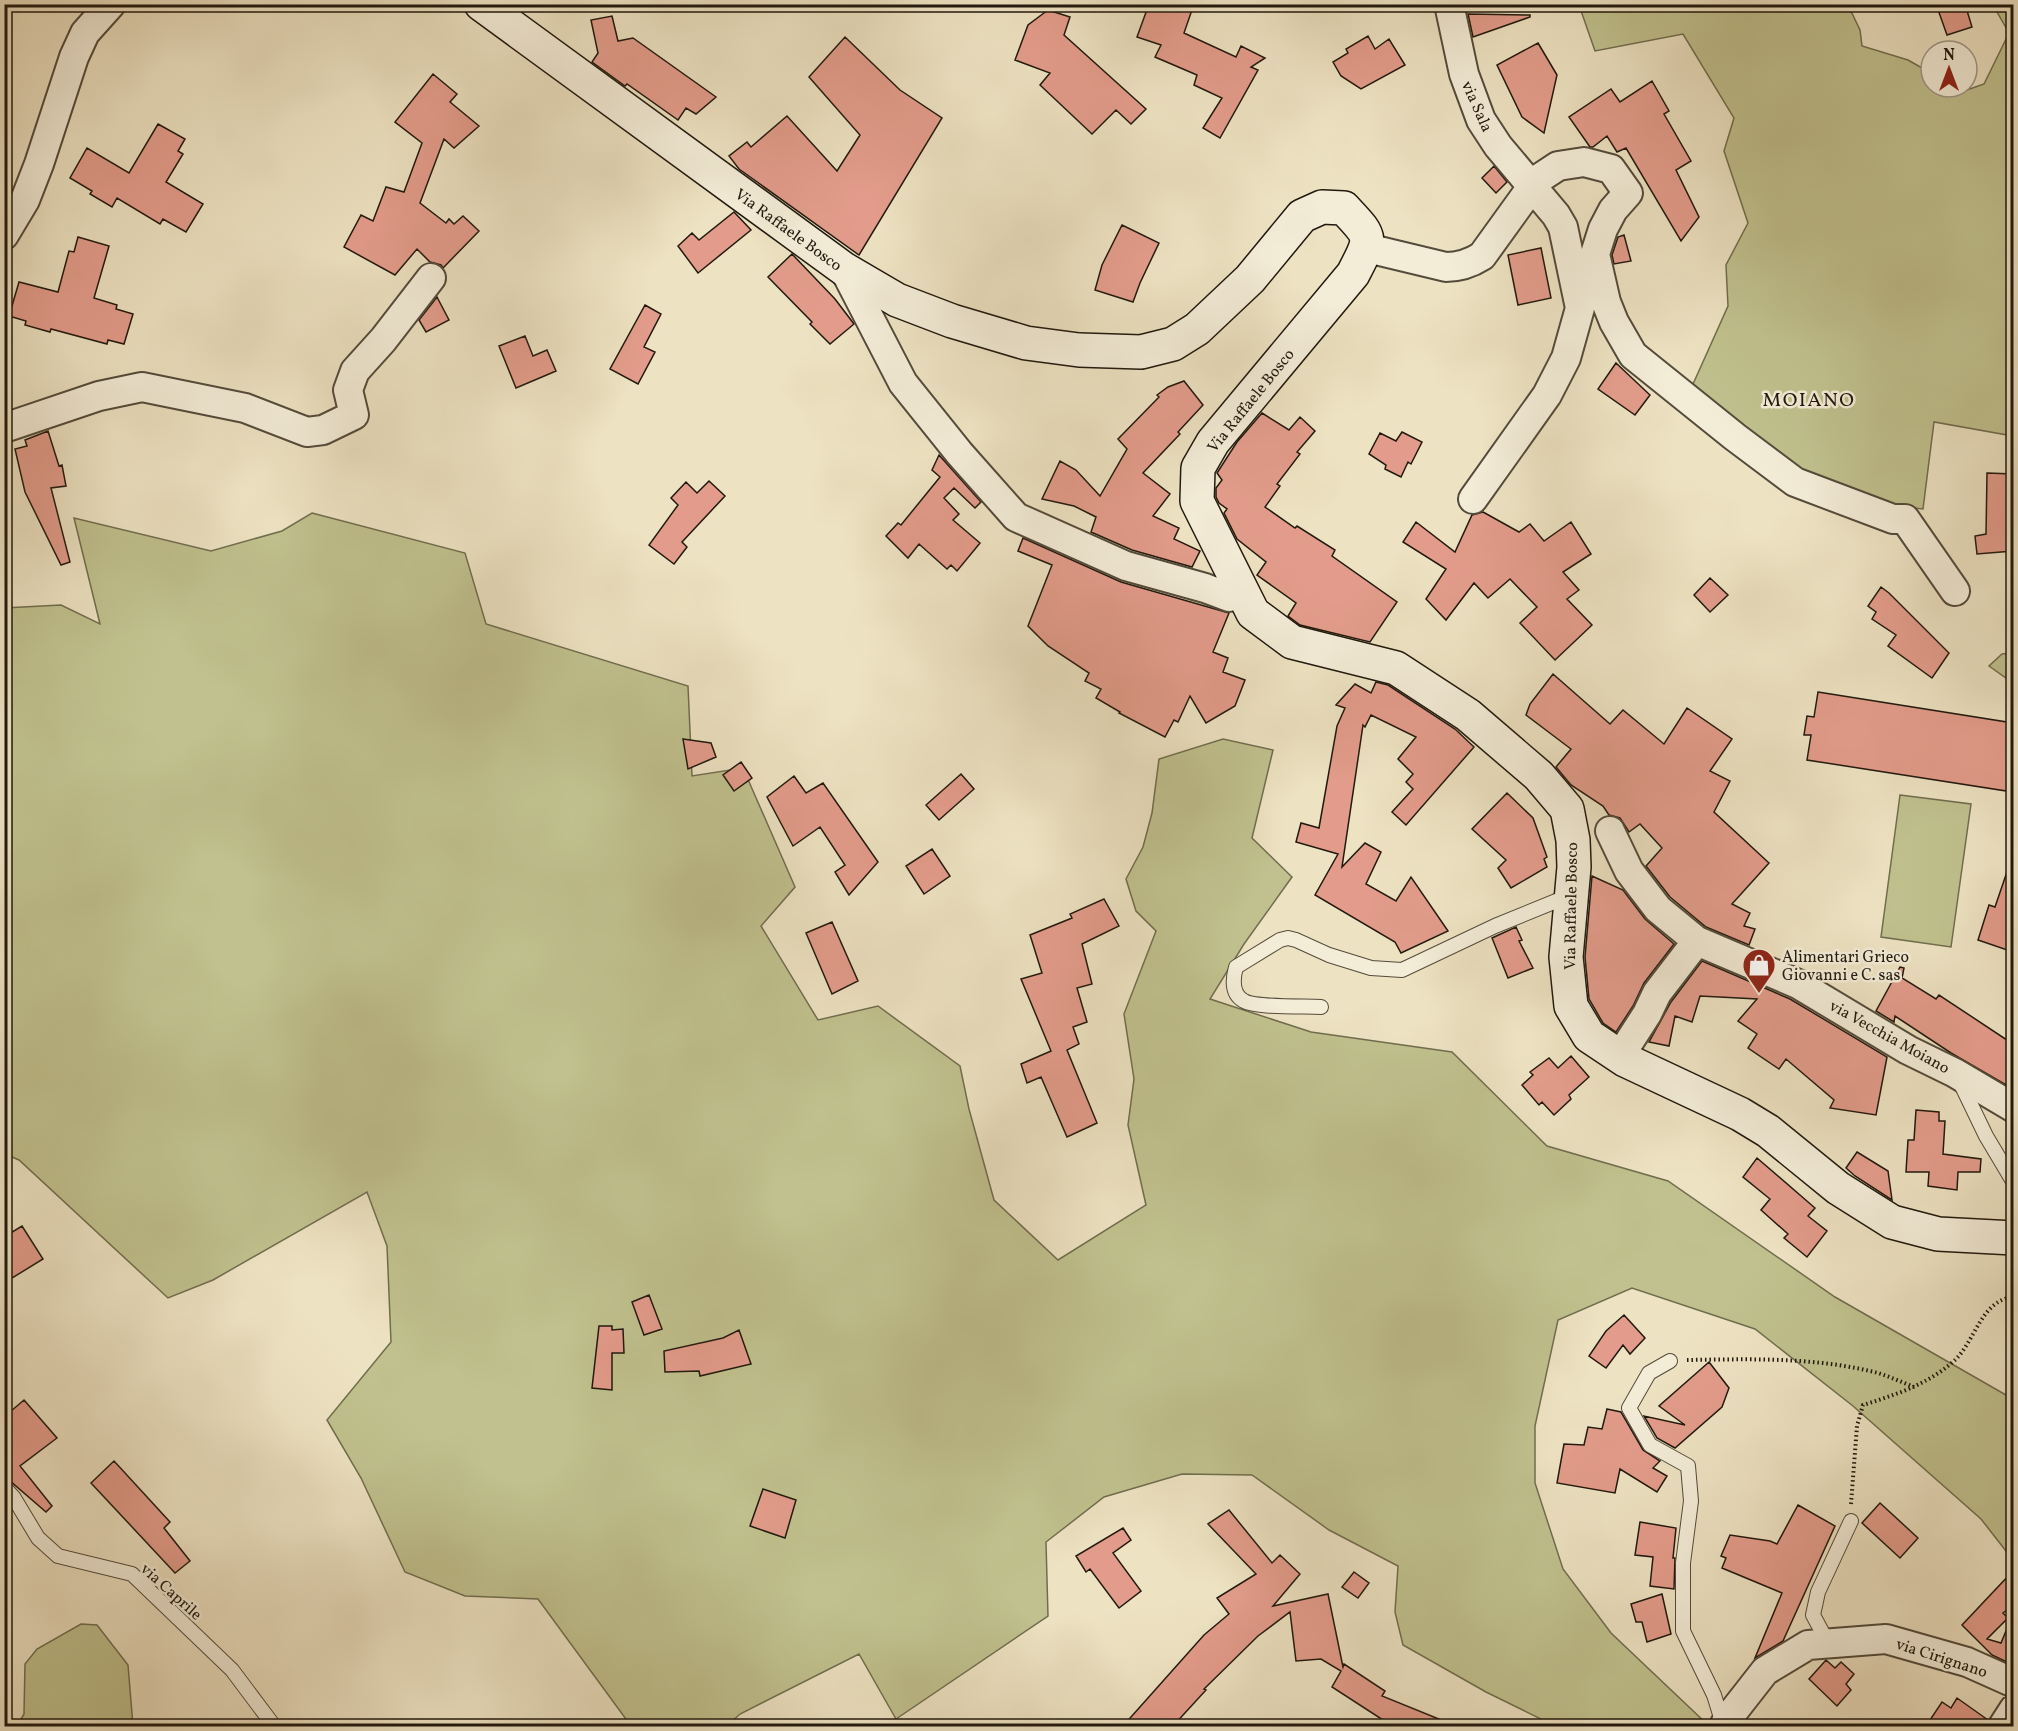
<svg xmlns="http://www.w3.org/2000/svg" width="2018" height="1731" viewBox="0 0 2018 1731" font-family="Vollkorn,serif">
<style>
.green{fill:#c0c18e;stroke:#706d4e;stroke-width:1.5}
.building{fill:#e39c8b;stroke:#21190e;stroke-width:1.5}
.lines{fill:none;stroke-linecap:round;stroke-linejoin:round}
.lane-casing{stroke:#544b3b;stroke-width:16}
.street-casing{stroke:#544b3b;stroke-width:32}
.secondary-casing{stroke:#21190e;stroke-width:36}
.path{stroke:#21190e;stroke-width:4;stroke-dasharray:1.5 3;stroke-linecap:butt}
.lane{stroke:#f3ecd7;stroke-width:14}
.street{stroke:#f3ecd7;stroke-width:28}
.secondary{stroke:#f3ecd7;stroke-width:33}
.labels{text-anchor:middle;stroke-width:5;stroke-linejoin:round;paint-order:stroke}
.street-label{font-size:16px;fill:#21190e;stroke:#f3ecd7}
.poi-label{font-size:16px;fill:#21190e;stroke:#f3ecd7;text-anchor:start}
.quarter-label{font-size:20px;letter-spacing:1.5px;fill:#21190e;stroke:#f3ecd7}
</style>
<rect width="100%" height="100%" fill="#ede2c2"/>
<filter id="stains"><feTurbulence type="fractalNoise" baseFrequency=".00333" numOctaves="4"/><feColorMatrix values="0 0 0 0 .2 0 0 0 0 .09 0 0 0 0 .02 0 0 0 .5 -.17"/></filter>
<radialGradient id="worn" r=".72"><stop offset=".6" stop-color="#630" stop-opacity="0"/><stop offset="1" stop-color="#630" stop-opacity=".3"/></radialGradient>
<!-- green -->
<path class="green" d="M1579 5H1848L1860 30 1862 46 1908 60 1931 73V87H1957L1967 90 1984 84 2009 33 1993 5H2013V436L1934 422 1923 509 1828 499 1689 393 1728 306 1726 265 1748 223 1724 151 1734 118 1683 34 1595 51Z
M312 513 465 553 486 624 688 686 692 776 743 768 795 887 761 926 818 1020 878 1006 960 1066 969 1109 994 1200 1058 1260 1146 1205 1128 1125 1134 1079 1124 1014 1156 931 1136 911 1126 879 1143 847 1152 813 1159 759 1223 739 1273 750 1252 838 1292 877 1244 944 1210 999 1311 1032 1452 1052 1547 1146 1668 1181 1835 1297 2013 1399V1560L1981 1519 1853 1406 1755 1329 1632 1288 1558 1320 1535 1426V1483L1563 1569 1611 1633 1709 1726H1555L1486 1692 1403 1645 1395 1612 1398 1566 1329 1530 1252 1475 1182 1474 1104 1497 1046 1542 1048 1616 896 1719 859 1654 740 1714 727 1726H631L538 1599 465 1596 405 1572 361 1478 327 1420 391 1342 387 1246 367 1192 213 1280 168 1298 19 1160 5 1154 4 608 61 605 100 624 74 518 211 551 282 531Z
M2013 653H2014L2013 683 1989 666 2002 654Z
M1900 795 1971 804 1951 947 1881 937Z
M81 1624 97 1625 128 1665 133 1726H17L24 1714 25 1664 37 1649Z"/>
<!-- building -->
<path class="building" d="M1149 4H1194L1184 33 1236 57 1241 46 1265 58 1251 67 1258 70 1220 138 1203 128 1222 98 1194 85 1197 75 1155 57 1161 45 1137 37Z
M1936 4H1965L1972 27 1947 35Z
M1048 10 1070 17 1064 35 1146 109 1131 124 1116 110 1092 134 1040 85 1050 73 1015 60 1028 25Z
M1468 14 1530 15V17L1473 37Z
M612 16 618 41 633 38 716 97 696 114 686 108 678 120 627 84 625 86 592 62 598 53 591 20Z
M1368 36 1375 49 1389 39 1405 65 1361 89 1341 76 1333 62 1348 53 1346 49Z
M845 37 900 90 942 118 859 255 739 169 729 156 747 142 751 147 787 116 837 171 860 135 809 77Z
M1538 43 1557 75 1544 133 1522 117 1497 65Z
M433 74 457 94 450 102 479 126 454 148 444 139 420 203 446 223 449 219 454 224 463 216 479 231 443 268 441 265 430 262 417 249 395 275 344 247 361 215 373 221 386 187 404 192 422 143 395 122Z
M1652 81 1669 111 1664 114 1691 161 1676 170 1699 217 1681 241 1626 148 1617 152 1607 136 1593 147H1590L1569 117 1611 89 1620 102Z
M158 124 185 139 178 151 183 154 166 182 203 204 186 232 163 219 160 224 117 198 112 207 90 194 92 191 70 178 87 148 129 173Z
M1494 166 1507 182 1496 193 1482 178Z
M734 212 751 230 698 273 678 246 692 233 699 240Z
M1122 225 1159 243 1140 283 1133 302 1095 290 1102 265Z
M1624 235 1631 261 1614 264 1612 255 1618 237Z
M78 237 109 246 94 298 117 305 116 309 133 314 124 344 108 340 107 344 51 329 50 332 25 325 26 321 9 316 19 282 58 292 69 251 74 252Z
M1541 248 1551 298 1518 305 1508 255Z
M792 254 835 299 854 324 830 344 810 324 812 322 768 277Z
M437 297 449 320 426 332 419 320Z
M645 305 661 314 644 347 655 352 638 384 610 369Z
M525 336 533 356 547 350 556 371 516 388 499 346Z
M1616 363 1650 395 1635 415 1598 389Z
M1184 381 1203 405 1178 432 1180 434 1143 473 1170 494 1153 516 1179 528 1174 539 1200 551 1192 567 1132 550 1091 532 1096 517 1074 506 1042 499 1060 461 1076 470 1100 496 1127 449 1118 439 1159 397 1157 395 1168 387Z
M1262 413 1289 430 1300 417 1315 431 1297 452 1300 454 1277 484 1280 486 1265 507 1295 528 1297 526 1335 550 1332 556 1397 602 1370 642 1300 625 1288 616 1296 603 1257 575 1266 562 1237 539 1224 513 1227 509 1219 503 1216 497V488L1222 480 1217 473 1237 442Z
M48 431 59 466 62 465 66 486 51 488 70 562 61 565 25 492 15 449 27 446 25 440Z
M1402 432 1422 442 1411 464 1408 462 1401 477 1385 469 1386 465 1369 454 1380 433 1396 441Z
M939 455 981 502 975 508 954 488 944 498 959 514 953 520 980 543 957 571 951 565 947 569 919 544 908 558 886 536 898 523 901 525 940 477 932 470Z
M1987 473 2013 474V551L1977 554 1975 536 1986 534Z
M709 481 725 496 682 542 687 547 674 564 649 545 678 505 671 498 686 482 697 493Z
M1483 512 1519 532 1530 524 1544 541 1571 522 1591 554 1563 572 1579 590 1567 599 1592 625 1555 660 1520 623 1537 607 1510 579 1488 598 1474 583 1446 620 1426 599 1446 569 1403 542 1416 522 1455 552 1472 515Z
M1023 538 1121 582 1229 613 1213 652 1228 658 1223 672 1245 680 1235 706 1206 723 1190 696 1178 722 1174 720 1165 737 1119 713 1120 712 1096 698 1101 689 1085 681 1089 673 1048 646 1028 626 1052 565 1018 551Z
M1710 578 1728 595 1710 612 1694 595Z
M1881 587 1889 593 1949 653 1932 678 1888 646 1896 635 1872 619 1876 612 1868 606Z
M1553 674 1610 724 1623 710 1664 744 1687 708 1732 739 1710 771 1730 781 1714 812 1769 863 1732 904 1750 913 1744 926 1755 929 1749 945 1706 927 1670 897 1646 866 1662 848 1640 824 1629 832 1620 818 1609 815 1603 806 1571 785 1556 767 1571 749 1526 715 1530 704Z
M1376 682 1388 685 1455 729 1474 747 1406 825 1392 812 1413 789 1406 782 1413 774 1398 759 1416 737 1371 715 1365 727 1363 725 1342 867 1365 843 1381 852 1366 884 1396 901 1411 877 1448 931 1401 953 1395 942 1315 895 1338 854 1296 842 1301 823 1319 828 1337 726 1345 708 1336 705 1355 684 1371 693Z
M1818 692 2013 723V792L1807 760 1811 735H1804L1807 716 1814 717Z
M683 739 711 743 716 757 688 769Z
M741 762 752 778 734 791 723 775Z
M961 774 974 789 939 820 926 805Z
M794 776 806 793 823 783 878 862 849 895 835 872 845 865 820 827 793 846 767 797Z
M1507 793 1533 818 1547 857 1544 859 1547 867 1511 888 1498 868 1506 860 1472 829Z
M932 849 950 876 924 894 906 866Z
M2010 863 2013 864V952L1978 940 1989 905 1995 907Z
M1592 876 1623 890 1645 919 1674 944 1644 983 1633 1006 1616 1032 1603 1023 1589 999 1585 957Z
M1104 899 1119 926 1082 944 1092 984 1077 988 1087 1022 1073 1027 1079 1044 1067 1050 1097 1123 1067 1137 1041 1077 1027 1083 1021 1064 1051 1051 1021 979 1042 973 1030 935 1072 918 1070 914Z
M832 922 858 981 832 994 806 933Z
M1516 927 1522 940 1519 941 1533 968 1508 978 1492 938Z
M1702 961 1790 999 1887 1057 1876 1115 1830 1108 1834 1100 1786 1059 1779 1069 1748 1048 1757 1034 1738 1021 1757 999 1700 996 1692 1022 1675 1016 1669 1046 1649 1042 1671 1002Z
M1900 967 1904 968 1902 978 1936 999 1939 995 2013 1044V1089L1951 1053 1895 1016 1894 1022 1876 1011Z
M1571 1056 1589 1077 1569 1095 1571 1099 1554 1115 1542 1102 1539 1105 1522 1085 1533 1075 1530 1072 1549 1058 1558 1068Z
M1916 1110 1939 1112V1121H1945L1943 1154 1981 1159 1980 1172H1958L1957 1190 1928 1186 1929 1172H1906L1908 1140H1914Z
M1857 1152 1888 1171 1892 1200 1855 1176 1846 1168Z
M1757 1158 1815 1208 1808 1216 1827 1231 1807 1257 1784 1238 1788 1234 1761 1210 1770 1199 1743 1177Z
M22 1226 43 1259 4 1283V1237Z
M649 1295 662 1329 644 1335 632 1302Z
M1624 1315 1645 1338 1630 1354 1623 1345 1606 1368 1589 1356 1606 1331Z
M599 1326H612V1330L623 1329 624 1353H612V1390L592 1388Z
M739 1330 751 1364 700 1376 699 1371 665 1372 664 1351 723 1338Z
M1709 1362 1729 1388 1722 1407 1675 1448 1657 1438 1644 1416 1685 1425 1659 1406Z
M24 1400 57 1438 20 1466 52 1506 46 1512 10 1481 4 1478V1417Z
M1607 1409 1621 1412 1643 1450 1660 1461 1653 1468 1667 1476 1657 1492 1620 1469 1615 1493 1557 1483 1564 1444 1584 1445 1588 1427 1602 1429Z
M114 1461 170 1522 164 1528 190 1561 175 1573 91 1483Z
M763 1489 796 1500 785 1538 750 1526Z
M1880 1503 1918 1538 1900 1558 1862 1523Z
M1798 1505 1835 1526 1783 1641 1755 1658 1782 1593 1722 1568 1726 1558 1721 1556 1730 1535 1770 1541 1777 1544Z
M1229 1510 1272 1563 1280 1555 1300 1574 1273 1606 1328 1594 1343 1667 1344 1664 1385 1691 1382 1696 1456 1726H1397L1383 1720 1332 1687 1341 1671 1321 1659 1296 1661 1290 1612 1258 1636 1204 1689 1206 1690 1173 1726H1123L1204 1635 1229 1614 1217 1598 1256 1574 1208 1524Z
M1640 1522 1676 1528 1673 1558H1675L1674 1589 1650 1586 1653 1557 1635 1555Z
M1123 1528 1131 1540 1113 1553 1141 1591 1119 1608 1090 1569 1086 1572 1076 1556Z
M2013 1571V1605L2003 1613 2008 1618 1987 1639 2001 1643 2013 1614V1665L1992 1655 1962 1625Z
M1354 1572 1369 1583 1358 1598 1342 1587Z
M1662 1594 1671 1634 1647 1642 1642 1622H1636L1631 1604Z
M1826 1660 1835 1668 1841 1662 1854 1674 1846 1684 1851 1690 1837 1706 1809 1679Z
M1957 1698 1988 1720 1987 1726H1926L1942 1702 1951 1708Z"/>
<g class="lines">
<defs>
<path id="lane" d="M1321 1007C1305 1006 1256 1008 1244 1001 1231 994 1233 978 1236 967L1280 940 1288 938 1296 940 1329 955 1371 968 1402 970 1495 926 1571 895
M1959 1080 1986 1136 2014 1183
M1670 1361 1649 1373 1629 1408 1650 1445 1688 1466 1691 1501 1683 1563V1631L1714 1695 1723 1724
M4 1487 14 1498 38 1538 58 1556 132 1574 232 1670 274 1726
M1828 1643 1813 1615 1818 1592 1851 1521"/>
<path id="street" d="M1449 4 1464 74 1481 120 1498 146 1556 215 1563 227 1580 308 1566 358 1547 395 1473 499
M1529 185 1558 166 1584 162 1611 169 1628 193 1613 210 1603 229 1595 254 1606 302 1614 322 1633 355 1735 437 1795 482 1893 519H1905L1955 591
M4 235 25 200 39 164 74 57 85 33 111 4
M1367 248 1446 267C1460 267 1471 263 1482 256L1526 195 1537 193
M844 269 903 383 960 454 1016 517 1126 566 1205 588 1229 597
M4 428 99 396 142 387 245 408 307 432 323 430 354 415 348 390 355 371 383 340 431 278
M1610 831 1629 871 1658 909 1697 941 1798 984 1908 1050 1955 1073 2014 1108
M1620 1056 1647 1014 1657 993 1697 941
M1724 1726 1729 1717 1765 1671 1808 1645 1886 1639 1967 1662 2014 1683
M2003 1726 2014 1709"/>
<path id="secondary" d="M481 4 844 269 897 300 952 321 1026 343 1079 350 1141 352 1173 344 1197 329 1250 279 1302 216 1322 207 1344 208C1372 238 1373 236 1353 274L1213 442 1198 468 1197 501 1253 613 1292 642 1396 668 1468 715 1539 776 1567 809 1573 840 1574 867 1566 957 1571 1006 1589 1036 1625 1060 1740 1114 1768 1131 1838 1188 1892 1222 1938 1234 2014 1238"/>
</defs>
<!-- lane casing -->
<use href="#lane" class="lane-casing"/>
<!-- street casing -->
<use href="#street" class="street-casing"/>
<!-- secondary casing -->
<use href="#secondary" class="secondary-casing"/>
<!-- path -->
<path class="path" d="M1687 1360C1751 1359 1817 1357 1878 1373 1890 1377 1902 1382 1914 1387
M1851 1504 1857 1426 1863 1405C1895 1395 1929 1384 1955 1360 1975 1341 1982 1299 2014 1297"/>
<!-- lane -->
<use href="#lane" class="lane"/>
<!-- street -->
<use href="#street" class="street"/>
<!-- secondary -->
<use href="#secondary" class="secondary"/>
</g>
<!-- icons -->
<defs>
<symbol id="shop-pin" viewBox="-11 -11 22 30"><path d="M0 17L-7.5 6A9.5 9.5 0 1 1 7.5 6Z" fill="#8f2418" stroke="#f3ecd7"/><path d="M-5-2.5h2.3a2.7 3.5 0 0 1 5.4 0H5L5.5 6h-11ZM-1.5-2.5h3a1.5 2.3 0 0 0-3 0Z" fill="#fff"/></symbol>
</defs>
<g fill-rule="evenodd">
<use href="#shop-pin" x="1740" y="946" width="38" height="52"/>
</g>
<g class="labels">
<!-- street labels -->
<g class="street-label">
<text transform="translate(1478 106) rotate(66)" y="6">via Sala</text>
<text transform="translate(789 229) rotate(36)" y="6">Via Raffaele Bosco</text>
<text transform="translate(1250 400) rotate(-51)" y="6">Via Raffaele Bosco</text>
<text transform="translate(1570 906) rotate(-89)" y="6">Via Raffaele Bosco</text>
<text transform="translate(1890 1036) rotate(29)" y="6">via Vecchia Moiano</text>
<text transform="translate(172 1591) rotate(42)" y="6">via Caprile</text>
<text transform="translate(1942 1657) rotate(18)" y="6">via Cirignano</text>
</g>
<!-- poi labels -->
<g class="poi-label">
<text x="1782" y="962">Alimentari Grieco<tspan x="1782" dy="18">Giovanni e C. sas</tspan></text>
</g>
<!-- quarter labels -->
<g class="quarter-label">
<text x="1809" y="406">MOIANO</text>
</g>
</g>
<!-- margin -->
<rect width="2018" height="1731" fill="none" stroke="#ede2c2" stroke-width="24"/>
<rect x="6" y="6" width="2006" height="1719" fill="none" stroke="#21190e" stroke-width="3"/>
<rect x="12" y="12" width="1994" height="1707" fill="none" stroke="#21190e" stroke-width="1.5"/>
<!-- north arrow -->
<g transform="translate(1949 69)"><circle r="28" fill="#f3ecd7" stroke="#9f9887" stroke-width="1.5"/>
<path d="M0-4.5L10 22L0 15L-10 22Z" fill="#8f2418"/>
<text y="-9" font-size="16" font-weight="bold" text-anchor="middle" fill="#21190e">N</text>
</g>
<rect width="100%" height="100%" filter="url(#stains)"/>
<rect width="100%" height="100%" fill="url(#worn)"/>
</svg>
